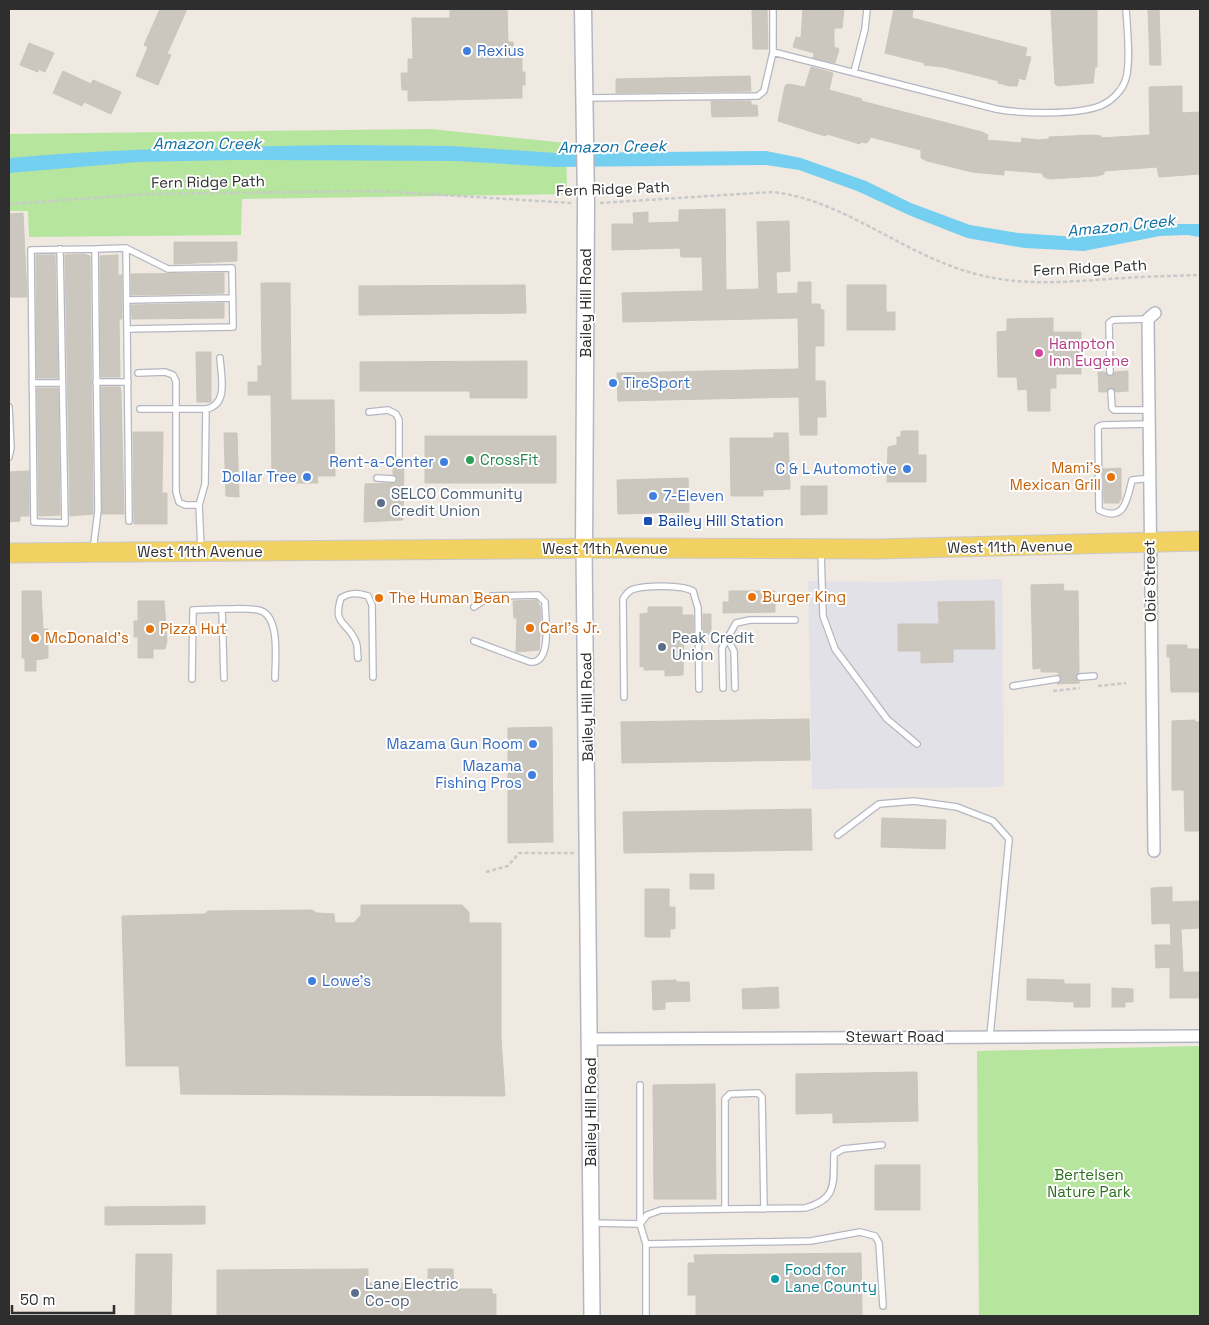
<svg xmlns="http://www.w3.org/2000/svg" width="1209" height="1325" viewBox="0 0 1209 1325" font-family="'Space Grotesk',sans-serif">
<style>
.industrial{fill:#e3e1e8}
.green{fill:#b6e59e}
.water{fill:#75cff0}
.building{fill:#cbc7bf;stroke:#cbc5ba}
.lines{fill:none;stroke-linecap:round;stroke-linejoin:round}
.service-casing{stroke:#b4b7c1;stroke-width:8}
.minor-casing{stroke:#b4b7c1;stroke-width:14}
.tertiary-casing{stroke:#b4b7c1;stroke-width:18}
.secondary-casing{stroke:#b4b7c1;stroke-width:19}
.primary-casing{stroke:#c9c9c9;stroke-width:21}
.path{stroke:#c9c9c9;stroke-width:2.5;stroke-dasharray:4 2.5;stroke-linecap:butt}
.service{stroke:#fff;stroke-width:5.5}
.minor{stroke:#fff;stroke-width:11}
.tertiary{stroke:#fff;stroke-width:15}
.secondary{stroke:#fff;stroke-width:16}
.primary{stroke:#f2d163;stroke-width:19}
.shop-dot{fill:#3f7fe0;stroke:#fff;stroke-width:2}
.hotel-dot{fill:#d1479c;stroke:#fff;stroke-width:2}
.leisure-dot{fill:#2e9e5b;stroke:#fff;stroke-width:2}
.food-dot{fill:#e8710a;stroke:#fff;stroke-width:2}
.service-dot{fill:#5c6f8a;stroke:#fff;stroke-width:2}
.transit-dot{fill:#1a4fb4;stroke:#fff;stroke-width:2}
.culture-dot{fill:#0f9aa8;stroke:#fff;stroke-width:2}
.labels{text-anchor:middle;stroke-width:4;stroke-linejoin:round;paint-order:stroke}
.shop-label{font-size:15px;fill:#366cbe;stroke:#fff;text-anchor:end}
.street-label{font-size:15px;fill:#2e2e2e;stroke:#fff}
.hotel-label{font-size:15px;fill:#b23c85;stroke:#fff;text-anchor:start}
.leisure-label{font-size:15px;fill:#27864d;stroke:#fff;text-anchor:start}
.food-label{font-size:15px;fill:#c56008;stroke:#fff;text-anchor:start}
.service-label{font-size:15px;fill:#4e5e75;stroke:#fff;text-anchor:start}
.transit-label{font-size:15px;fill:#164399;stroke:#fff;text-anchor:start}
.park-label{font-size:15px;fill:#2c6e1b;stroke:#fff}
.culture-label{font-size:15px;fill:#0d838f;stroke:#fff;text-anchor:start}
.water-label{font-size:16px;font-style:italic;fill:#0d6fa3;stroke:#fff}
</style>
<rect width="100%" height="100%" fill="#efe9e1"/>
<!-- industrial -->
<path class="industrial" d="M1002 579 1004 787 812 789 808 581 891 582Z"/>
<!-- green -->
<path class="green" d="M431 129 566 143 567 194 242 199 241 235 29 237 28 211H9V134Z
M1200 1046V1316H979L977 1051Z"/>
<!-- water -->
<path class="water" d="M337 145 451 146 556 153 766 151 801 158 866 181 911 203 970 225 1018 233 1078 237 1123 228 1159 224H1200V237L1187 235 1160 236 1084 251 1024 248 967 238 911 216 857 191 799 170 766 165 554 167 457 161 234 160 138 162 9 173V158C118 148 228 147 337 145Z"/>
<!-- building -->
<path class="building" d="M160 9H187L167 54 171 55 158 85 136 76 148 47 144 45Z
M450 9H507L508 42H513L514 58H522V72H525V85H522V98L408 101V90H402L401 73H408V59H413L412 18H450Z
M752 9H767L768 49H753Z
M803 9H844L842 28H834V47L839 49 835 63 813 58 814 53 793 47 796 37 801 38Z
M894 9H913L912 18 1027 48 1025 56 1031 57 1025 80 1019 78 1017 86H1010L998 83 999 81 943 67 924 65 925 63 885 53Z
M1051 9H1097V67H1095L1093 83 1058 86 1055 84Z
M1148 9H1159L1161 65H1150Z
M29 43 54 53 45 72 38 69V72L20 65Z
M811 67 833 73 829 90 862 99 861 101 982 132 988 135 987 140 1021 143 1022 138 1038 140 1049 139V137L1094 135 1101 136V138L1150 135 1149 87 1182 86V113L1200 112V174L1159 177 1157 167 1104 171V174L1097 176 1050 179 1044 177 1042 173 1004 170V175L972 172 927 161 921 158V150L871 137 867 143 860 142V144L827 134 826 136 815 133 778 121 785 86 788 84 805 87Z
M63 71 91 84 93 80 121 92 111 114 84 102 82 106 53 93Z
M750 76 751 91 616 93V79Z
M711 101H751V105H757L758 116 712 117Z
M725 209 726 290 759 289 757 222 789 221 790 271 776 272 777 294 798 293V282H811V304H820L821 310H824V346H815V381H825L826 417H817V435H800L799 397 618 401 617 373 799 369 798 318 623 322 622 293 703 291 702 257H681L680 248 612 250V224H634L633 213 648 212V223L679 222V210Z
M23 213 27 297H9V214Z
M174 242H237V261L174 264Z
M84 254 90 256 93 510V514L70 516 65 255Z
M36 255H55L58 378H37Z
M118 255V275H122V319H119L120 377H101L100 256Z
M224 273V293L131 295V274Z
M261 283H290L291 400H334L335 476H317L318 483H295V477H272L271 395H248V382H258V366H262Z
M525 285 526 313 359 315V286Z
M847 285H886V312H895V330H847Z
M224 303V318L132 319 131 305Z
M1053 318V332H1081V374H1056V388H1050V411H1028L1027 389 1018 390 1017 377H998L997 332 1007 331V319Z
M196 352H211V402H197Z
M527 361V398H470V391H360V362Z
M1128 371V391L1116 392 1111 387 1106 392H1099L1098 372H1105L1110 377 1115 372Z
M101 387H120L121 392 124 514H102Z
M37 388H58L60 515 39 516Z
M901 431H918V455H926V482H887L888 447 897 445V437H901Z
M133 432H163L162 493H167V524H134Z
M224 433H237L239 497 226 496Z
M774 433H788L790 489 763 490V496H731L730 438H774Z
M425 436H556V483H425Z
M393 462 399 467 404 462 403 520 364 522 365 484 395 483 398 479 393 474Z
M1121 468V500H1119V503H1104L1103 469Z
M29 471V516H20V521L9 522V472Z
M688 478 689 512 618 514 617 480Z
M801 486H827V514L801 515Z
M1063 584 1064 591H1078L1079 672 1075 677 1080 683 1057 684 1062 679 1057 672H1041V668L1033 669 1031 585Z
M22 591H41L43 629H48V658L36 660V671H25V658H22Z
M729 591H775V612L723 613V602H729Z
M537 600 540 606 541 618 539 650 516 652 517 618H514L513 601Z
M138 601H164L167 641 165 649H153V658H138V637H134V621H138Z
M994 601 995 649H953V662L921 663V651H898V624H939L938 602Z
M648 607H682V615H693L694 635H684L683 675 665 676V670H644V666L640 667V614L648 613Z
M703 614H711V634L703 635Z
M1167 645H1187V649H1200V692H1171L1170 657H1167Z
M809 719 810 760 622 763 621 722Z
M1195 720V722H1200V831H1185L1184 790H1172V721Z
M552 727 553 842 508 843V728Z
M811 809 812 850 624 853 623 812Z
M882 818 946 820 945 849 881 847Z
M690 874H714V889H690Z
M1172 887V902L1200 901V928L1181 929 1183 972H1200V998H1170V967L1156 968 1155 945H1171L1170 923 1152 924 1151 888Z
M645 889H669V907H675V929H670V937H645Z
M361 905H462L469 912V923H501V1039L505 1096 181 1094 179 1066H126L122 916 205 914 208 911 312 910 317 913 334 914 335 923H354L361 915Z
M1027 979 1064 980V984H1090V1007H1074V1002L1027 1000Z
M676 980V982H689L690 1001 665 1002V1009L653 1010 652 981Z
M778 987 779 1008 743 1009 742 989Z
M1112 988 1133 989V1002H1125V1007H1112Z
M917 1072 918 1121 833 1123V1113L796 1114V1074Z
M715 1084 716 1199H654L653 1085Z
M875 1165H920V1210H875Z
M205 1206V1224L105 1225V1207Z
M861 1253 862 1316H696V1295H688V1263H695L694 1255Z
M136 1254H172L171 1316H135Z
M368 1269V1283H428V1269H453L454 1289H492V1294H496V1316H217V1270Z"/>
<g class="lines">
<defs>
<path id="service" d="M773 9V52
M854 72 865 29 867 9
M585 98 758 96 764 91 773 52 996 109C1022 114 1076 115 1100 106 1112 101 1123 90 1126 78 1131 63 1127 26 1126 9
M126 248 127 329
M60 249 65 523 34 522 31 250 95 249
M127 300 232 298
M1110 372 1109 323 1113 320 1148 319
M138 373 165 372 173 375 176 381V492L179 502 185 505H199L201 548
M96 382H128
M32 383H62
M1111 392 1112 408 1114 410H1150
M9 407 11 448 9 457
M140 409H206L205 484 199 505
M206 409C229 405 221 376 220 358
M369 412 388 410 396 414 399 420V462
M1150 424 1102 425 1098 427 1099 510C1125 523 1127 499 1132 480L1152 478
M377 478 393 479
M93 551 98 510 95 249 126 248 168 269 232 268 233 327 127 329 129 521
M821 551 823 616 835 649 887 719 917 744
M474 607 491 596 538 595 545 602C545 617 553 664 530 662L474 641
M222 609C234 609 247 608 258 610 281 614 275 660 275 678
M728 640 734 651 735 688
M358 658C357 653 358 646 356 642 348 621 332 626 341 598 351 592 357 593 368 596L372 605 373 677
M1080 677 1094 676
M192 679 193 610 222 609 224 678
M1013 686 1057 679
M723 688 722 648 736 623 750 620H795
M624 697 623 599C626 594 629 590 634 589 647 585 682 585 693 591L698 608 699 689
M838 835 879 804 914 801 957 807 993 821 1009 839 990 1036
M640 1085V1224
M725 1209V1099L730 1094 758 1093 762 1097 764 1209
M592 1223 640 1224 646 1244
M640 1224 647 1215 661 1210 805 1208C838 1199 833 1183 834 1154L843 1149 882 1145
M646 1316V1244L811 1241 860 1232 875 1236 879 1243 883 1306"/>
<path id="minor" d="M1154 851 1148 319 1155 313
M590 1039 1200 1036"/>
<path id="tertiary" d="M584 548 592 1316"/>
<path id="secondary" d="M583 9 586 204 584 548"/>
<path id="primary" d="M9 553 620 548 877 549 1200 541"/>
</defs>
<!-- service casing -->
<use href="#service" class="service-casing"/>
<!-- minor casing -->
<use href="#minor" class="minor-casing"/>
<!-- tertiary casing -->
<use href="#tertiary" class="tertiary-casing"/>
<!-- secondary casing -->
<use href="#secondary" class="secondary-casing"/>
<!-- primary casing -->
<use href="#primary" class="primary-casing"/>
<!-- path -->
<path class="path" d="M600 203 772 192C835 198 893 245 951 266 1011 289 1062 282 1124 278 1149 276 1175 276 1200 275
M9 204 148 194 377 191 572 203
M1098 686 1126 683
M1053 691 1080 688
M486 872 508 866 519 853H575"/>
<!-- service -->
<use href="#service" class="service"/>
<!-- minor -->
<use href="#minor" class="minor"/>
<!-- tertiary -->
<use href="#tertiary" class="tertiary"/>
<!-- secondary -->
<use href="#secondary" class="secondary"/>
<!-- primary -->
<use href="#primary" class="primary"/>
</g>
<!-- markers -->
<g class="shop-dot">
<circle cx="467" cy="51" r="5"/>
<circle cx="613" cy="383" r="5"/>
<circle cx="444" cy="462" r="5"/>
<circle cx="907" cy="469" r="5"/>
<circle cx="307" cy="477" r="5"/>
<circle cx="653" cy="496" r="5"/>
<circle cx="533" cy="744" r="5"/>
<circle cx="532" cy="775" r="5"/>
<circle cx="312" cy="981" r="5"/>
</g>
<circle class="hotel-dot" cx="1039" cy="353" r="5"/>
<circle class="leisure-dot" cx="470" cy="460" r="5"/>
<g class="food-dot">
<circle cx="1111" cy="477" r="5"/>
<circle cx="752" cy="597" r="5"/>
<circle cx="379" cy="598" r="5"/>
<circle cx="530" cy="628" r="5"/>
<circle cx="150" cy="629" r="5"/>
<circle cx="35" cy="638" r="5"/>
</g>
<g class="service-dot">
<circle cx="381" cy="503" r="5"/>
<circle cx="662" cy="647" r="5"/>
<circle cx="355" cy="1293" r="5"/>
</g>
<rect class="transit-dot" x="643" y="516" width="10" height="10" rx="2.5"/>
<circle class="culture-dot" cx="775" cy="1279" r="5"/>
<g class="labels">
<!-- shop labels -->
<g class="shop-label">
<text x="477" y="56" text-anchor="start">Rexius</text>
<text x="623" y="388" text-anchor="start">TireSport</text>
<text x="434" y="467">Rent-a-Center</text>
<text x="897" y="474">C &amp; L Automotive</text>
<text x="297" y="482">Dollar Tree</text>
<text x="663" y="501" text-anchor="start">7-Eleven</text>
<text x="523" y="749">Mazama Gun Room</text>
<text x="522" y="771">Mazama<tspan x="522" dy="17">Fishing Pros</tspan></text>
<text x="322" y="986" text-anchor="start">Lowe's</text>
</g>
<!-- street labels -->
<g class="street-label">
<text transform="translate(208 182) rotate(-1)" y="5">Fern Ridge Path</text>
<text transform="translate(613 189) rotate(-2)" y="5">Fern Ridge Path</text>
<text transform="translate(1090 268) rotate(-3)" y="5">Fern Ridge Path</text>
<text transform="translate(586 303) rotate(-90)" y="5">Bailey Hill Road</text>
<text transform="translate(1010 547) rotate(-1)" y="5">West 11th Avenue</text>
<text x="605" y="554">West 11th Avenue</text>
<text x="200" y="557">West 11th Avenue</text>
<text transform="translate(1150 581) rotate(-91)" y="5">Obie Street</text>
<text transform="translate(587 707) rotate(-91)" y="5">Bailey Hill Road</text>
<text x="895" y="1042">Stewart Road</text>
<text transform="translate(591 1112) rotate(-90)" y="5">Bailey Hill Road</text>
</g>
<!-- hotel labels -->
<g class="hotel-label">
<text x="1049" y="349">Hampton<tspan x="1049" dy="17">Inn Eugene</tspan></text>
</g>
<!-- leisure labels -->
<g class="leisure-label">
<text x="480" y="465">CrossFit</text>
</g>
<!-- food labels -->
<g class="food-label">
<text x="1101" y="473" text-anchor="end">Mami's<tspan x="1101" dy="17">Mexican Grill</tspan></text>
<text x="762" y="602">Burger King</text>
<text x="389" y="603">The Human Bean</text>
<text x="540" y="633">Carl's Jr.</text>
<text x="160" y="634">Pizza Hut</text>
<text x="45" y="643">McDonald's</text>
</g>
<!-- service labels -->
<g class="service-label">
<text x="391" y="499">SELCO Community<tspan x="391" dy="17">Credit Union</tspan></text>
<text x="672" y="643">Peak Credit<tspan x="672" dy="17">Union</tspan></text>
<text x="365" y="1289">Lane Electric<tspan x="365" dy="17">Co-op</tspan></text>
</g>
<!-- transit labels -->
<g class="transit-label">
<text x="658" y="526">Bailey Hill Station</text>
</g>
<!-- park labels -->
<g class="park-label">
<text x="1089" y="1180">Bertelsen<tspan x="1089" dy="17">Nature Park</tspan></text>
</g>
<!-- culture labels -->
<g class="culture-label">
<text x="785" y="1275">Food for<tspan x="785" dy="17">Lane County</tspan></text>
</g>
<!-- water labels -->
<g class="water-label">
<text x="207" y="149">Amazon Creek</text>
<text transform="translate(612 146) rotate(-1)" y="6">Amazon Creek</text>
<text transform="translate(1121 225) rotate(-6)" y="6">Amazon Creek</text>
</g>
</g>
<!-- border -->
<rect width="1209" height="1325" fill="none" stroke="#2e2e2e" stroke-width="20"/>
<!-- scale -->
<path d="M12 1305v8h102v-8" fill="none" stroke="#2e2e2e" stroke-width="2.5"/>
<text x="20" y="1305" font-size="15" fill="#2e2e2e" stroke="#ffffff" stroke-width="4" paint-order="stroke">50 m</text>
</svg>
